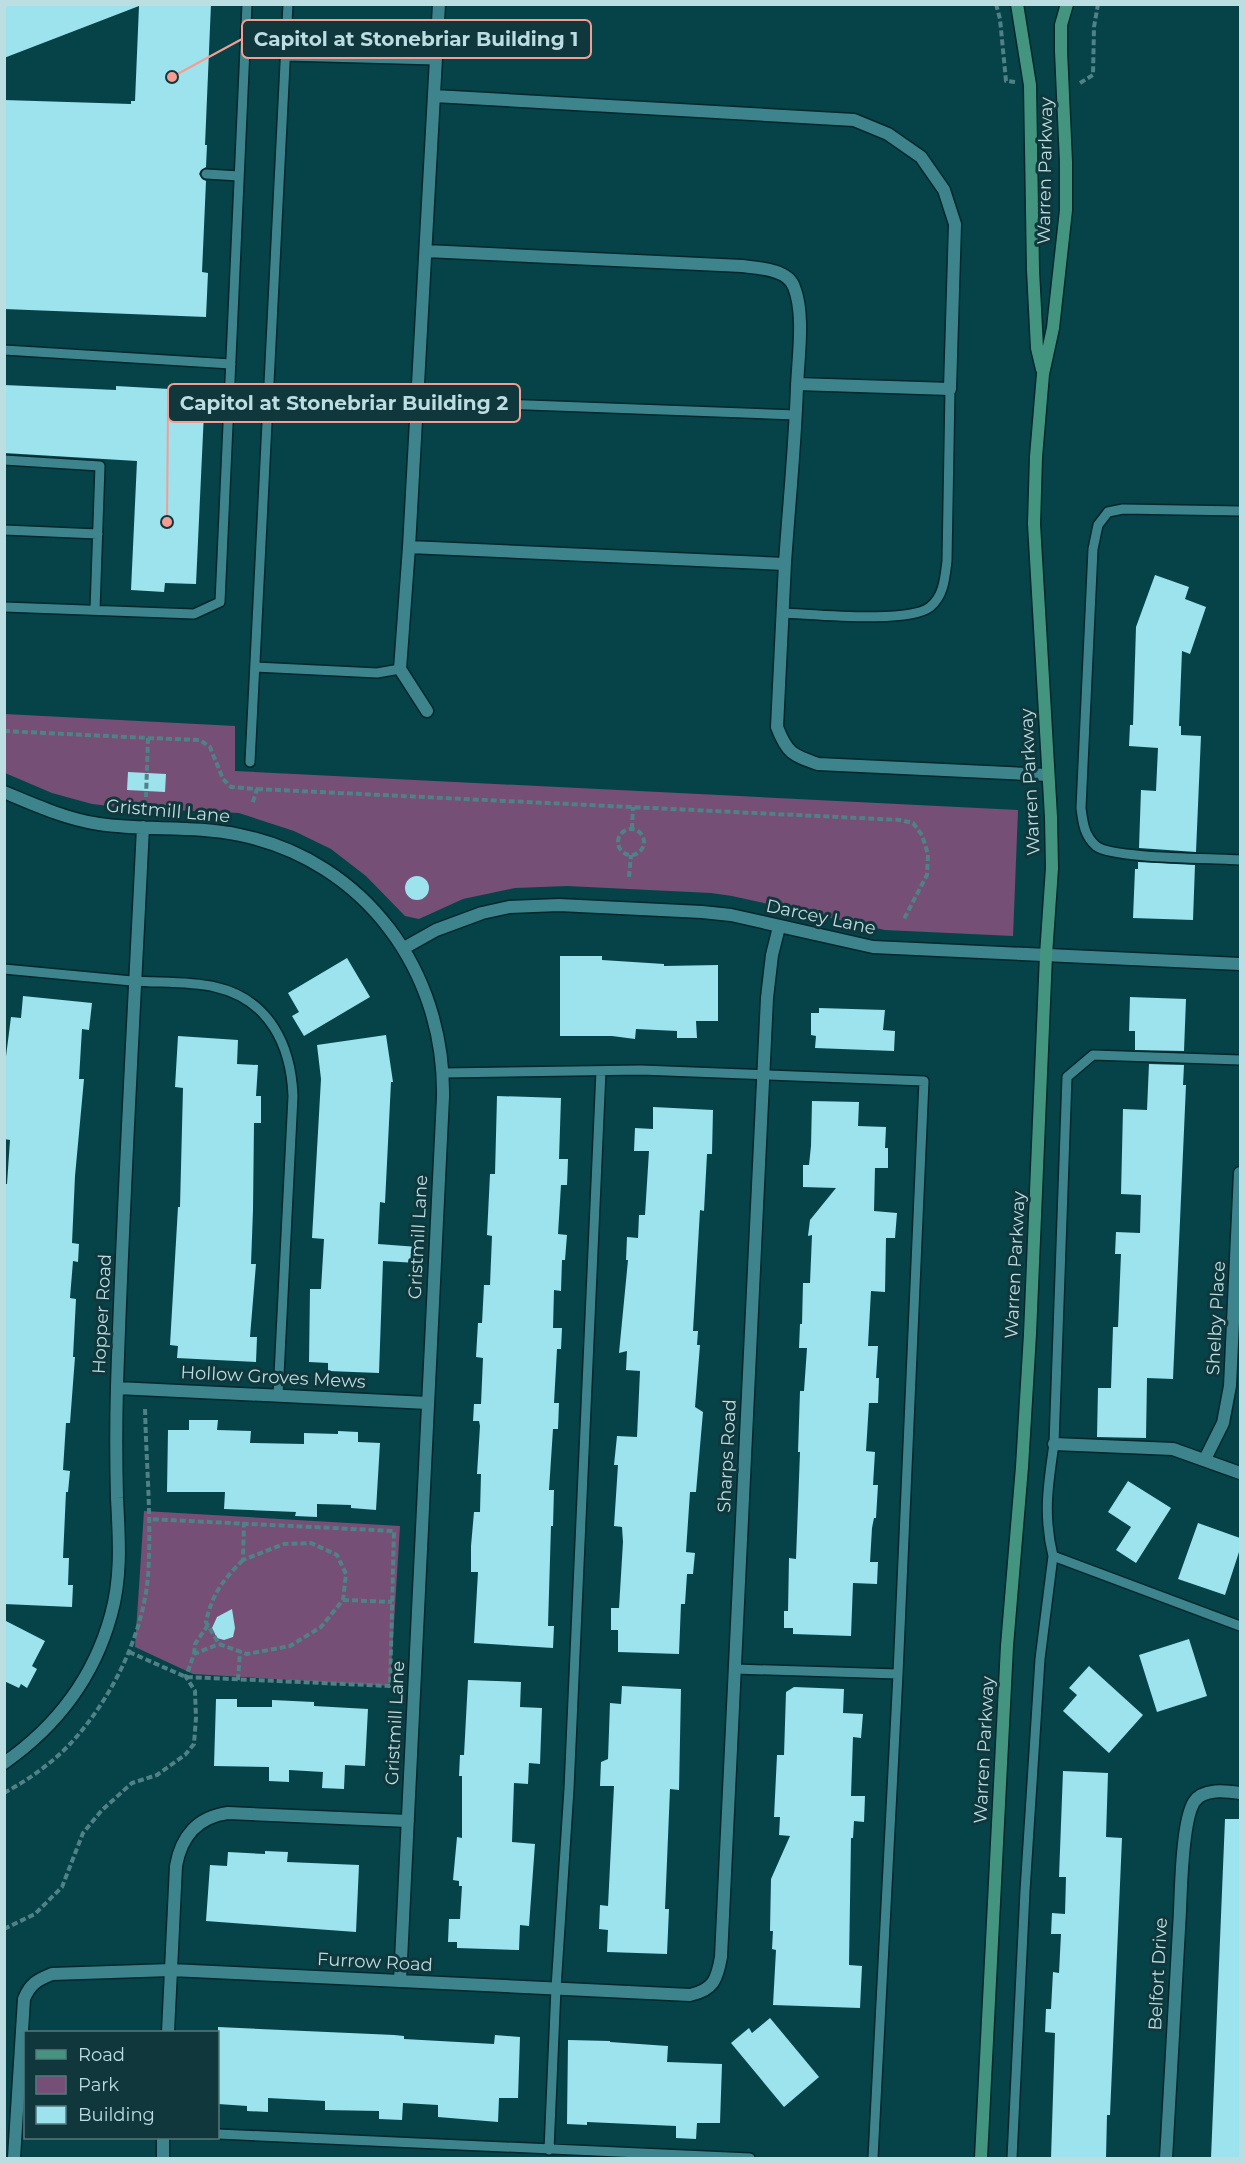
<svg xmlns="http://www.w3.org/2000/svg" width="1245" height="2163" viewBox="0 0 1245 2163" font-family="Montserrat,sans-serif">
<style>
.green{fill:#764f76}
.building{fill:#9ce3ed}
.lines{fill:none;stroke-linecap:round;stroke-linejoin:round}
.lane-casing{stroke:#00272c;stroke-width:12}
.street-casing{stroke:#00272c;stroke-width:15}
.secondary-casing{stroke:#00272c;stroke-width:15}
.path{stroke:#4f8187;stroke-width:4;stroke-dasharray:6 3;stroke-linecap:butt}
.lane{stroke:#3d848d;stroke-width:9}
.street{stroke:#3d848d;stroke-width:12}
.secondary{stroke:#449580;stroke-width:12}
.labels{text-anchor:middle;stroke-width:6;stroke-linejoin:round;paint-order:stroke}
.street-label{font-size:18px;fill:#bcdde2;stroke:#10373b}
.leader{fill:none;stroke:#f59c93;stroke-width:2}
.callout-dot{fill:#f59c93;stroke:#10373b;stroke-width:2}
.callout{fill:#10373b;stroke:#f59c93;stroke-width:2}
.callout-label{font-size:20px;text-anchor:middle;font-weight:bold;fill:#bcdde2}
</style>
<rect width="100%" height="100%" fill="#054349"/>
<!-- green -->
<path class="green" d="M5 714 235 726V771L1018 810 1013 936 885 930 732 896 711 893 567 886 515 888 463 899 419 919 405 916 366 876 331 849 294 831 239 813 126 808 92 804 52 793 5 773Z
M144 1511 400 1526 390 1686 193 1674 135 1647Z"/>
<!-- building -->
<path class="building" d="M4 4H211L205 145H207L206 167 201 170 199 174 202 179 206 181 202 272 208 273 206 317 4 309V100L131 104V101H135L139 6 4 58Z
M4 385 116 390V386L205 391 196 584 165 583 164 592 131 590 137 461 4 453Z
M1155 575 1189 587 1185 599 1206 607 1190 654 1182 651 1179 726H1181V735L1201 736 1196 852 1139 848 1141 790 1156 791 1158 748 1129 746 1130 725H1133L1136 627Z
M128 772 166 774 165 792 127 790Z
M1138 862 1195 865 1193 920 1133 918 1135 869H1138Z
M405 888a12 12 0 1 1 24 0a12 12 0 1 1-24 0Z
M560 956H602V960L664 964V966L718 965V1021H696L697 1038H677V1031L636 1029 635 1039 612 1036H560Z
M347 958 370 997 304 1036 292 1016 299 1012 288 993Z
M23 996 92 1003 89 1030 82 1029 79 1079H84L75 1176 72 1243 79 1244 78 1262 73 1261 70 1298 76 1299 73 1357H75L70 1423H66L63 1470 70 1471 68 1492H66L63 1558H69L68 1585H73L72 1607 4 1604V1184H7L10 1140 4 1139V1072L11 1017 21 1018Z
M1130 997 1186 999 1184 1051 1135 1050V1031H1129Z
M819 1008 885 1010 883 1030 895 1031 894 1051 815 1048 816 1036 811 1035V1013H819Z
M386 1035 393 1082H391L385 1203 380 1202 378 1244 418 1247 417 1263 383 1261 379 1373 328 1371V1363L309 1362 310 1289H321L324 1239 312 1238 321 1079 317 1045Z
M178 1036 238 1040 237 1064 258 1065 256 1096H261V1123H254L253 1210 251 1264H256L250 1337H257L256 1362 177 1358 178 1346 170 1345 178 1207H180L183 1088 175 1087Z
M1149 1064 1184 1065 1183 1085H1186L1173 1379 1147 1378 1146 1438 1097 1437 1098 1388H1111L1113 1327H1118L1121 1254H1115L1116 1232 1140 1233 1141 1195 1121 1194 1123 1109 1147 1110Z
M497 1096 561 1098 559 1159H568L567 1185H561L558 1234 567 1235 565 1260H562L561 1291 554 1290 553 1328H562L561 1349H557L554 1403H559L558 1429H553L549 1490H554L553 1526H551L548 1626H554L553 1648 474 1643 478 1572H471V1546L474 1512H480L481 1474H477L480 1426 479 1421H473L474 1404H481L483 1358 476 1357 478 1323H482L484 1285H490L492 1236 487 1235 490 1174H495Z
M812 1101 859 1102 858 1126 886 1127 885 1148H888V1168H875L874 1211 897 1213 895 1238H886L885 1292 871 1291 868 1346H878L876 1378H879L878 1403H869L866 1451 875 1452 873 1485H878L876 1518H874L872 1528 870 1562H878L877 1584 853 1583 851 1636 793 1634V1628H784V1611H788L789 1558 796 1559 800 1452H798L800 1391H804L807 1348H799L800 1324H802L803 1283H810L812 1235 808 1236 810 1220 836 1188 803 1187V1165H809L811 1146Z
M653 1107 713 1110 712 1154H707L704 1211 700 1210 693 1331H698L697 1345H700L695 1407 703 1412 696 1492H690L686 1552 695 1553 693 1574H687L685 1604H681L679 1654 618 1652V1630H611V1608H619L623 1542 622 1527 614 1526 618 1465H614L617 1436 637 1437 640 1371 626 1370 627 1351 619 1353 628 1260H626L627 1237 638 1238 639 1215H645L649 1151H634L635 1128 653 1129Z
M189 1420H218L217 1430 251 1431 250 1443 304 1444V1433L338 1434V1431L358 1432V1442L380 1443 376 1510 351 1508V1505L317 1504V1517L295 1516 296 1512 224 1509 225 1492H167L168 1430H189Z
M1128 1481 1171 1508 1136 1563 1116 1550 1131 1527 1108 1512Z
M1198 1523 1240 1538V1549L1225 1595 1178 1579Z
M232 1609 235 1628 233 1637 224 1640 217 1638 212 1628 217 1617Z
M4 1620 45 1641 32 1666 37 1669 27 1688 21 1684 19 1688 4 1681Z
M1189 1639 1207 1696 1157 1712 1139 1655Z
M1089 1666 1143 1715 1109 1753 1063 1711 1077 1695 1069 1688Z
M468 1680 521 1682 520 1707 542 1708 540 1764 529 1763 528 1784 514 1783 512 1842 535 1844 529 1926 520 1925 519 1950 457 1948V1942H448L449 1919H460L462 1886H459V1881L453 1880 457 1837 462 1838V1776H459L460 1755H464Z
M622 1686 681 1689 679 1790 670 1789 665 1909H669L667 1954 607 1952 608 1930 599 1929 600 1905 608 1906 614 1786H600L601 1762 608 1759 610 1703 621 1704Z
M794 1687 844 1689 843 1713 863 1714 861 1738 853 1737 851 1796H865L864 1822 854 1821 853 1838H851L849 1965 862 1966 860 2008 773 2005 776 1950 772 1949 773 1931H770L771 1879 790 1836 779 1835 780 1817H774L777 1755H784L786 1692Z
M216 1699H237V1707H272V1700L314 1702V1706L368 1709 365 1766 345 1765 344 1789 322 1788 323 1772 289 1770V1782L269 1781V1767L214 1766Z
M1063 1771 1108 1773 1106 1837 1122 1838 1110 2115H1107L1106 2158H1051L1055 2033 1045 2032 1046 2009H1051L1053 1972 1059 1973 1061 1934H1051L1052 1913 1065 1914 1066 1877H1059Z
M1225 1819H1240V2158H1211Z
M265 1851 288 1852 287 1862 359 1865 356 1932 206 1921 210 1865 227 1866 228 1852 265 1854Z
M770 2018 819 2077 784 2107 731 2043 749 2028 752 2033Z
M218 2027 394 2035 404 2036V2039L494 2044 495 2035 520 2037 518 2098H499L498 2122 438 2117V2105L403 2103 402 2120 379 2119V2111L325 2110V2101L268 2098V2112L247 2111V2106L218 2104Z
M568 2040 610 2041V2042L668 2046 667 2062 722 2064 720 2123H697L696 2139 676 2138V2126L587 2122V2125L567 2124Z"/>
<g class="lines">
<defs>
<path id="lane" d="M286 56 436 60
M206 174 239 176
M4 350 231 364
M417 401 796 415
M4 460 100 466 95 610
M1240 511 1123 509 1108 512 1098 525 1093 549 1081 808C1083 823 1084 835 1096 846 1112 859 1215 858 1240 860
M4 530 98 534
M4 607 194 614 220 602 247 4
M783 613C813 614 908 624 930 607 944 596 945 577 947 561L950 389
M255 667 377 673 400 669
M250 762 288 4
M4 969C47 973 90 977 132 981 160 983 188 981 215 987 269 999 291 1045 293 1096L278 1395
M1240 1060 1093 1055 1067 1077 1054 1444C1048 1485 1043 1515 1053 1556L1240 1626
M443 1073 641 1070 924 1081 898 1674 873 2158
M735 1669 898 1674
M218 2134 750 2158
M549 2150 556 1988 569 1789 601 1071
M1012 2158 1025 1891 1040 1659 1053 1556"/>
<path id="street" d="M434 96 854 120 888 134 921 157 944 190 955 224 950 389 797 384
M426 251 742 266C758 268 788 269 794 287 805 314 798 358 797 387 795 446 789 504 785 563 782 618 780 672 777 727 787 753 792 755 818 764L1048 775
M409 547 785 564
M427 711 400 669 409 547 439 4
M4 792C35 805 66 819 99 824 146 831 194 825 240 835 365 861 445 971 443 1097L400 1981
M404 948 436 930 482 913 509 907 559 905 702 912 731 915 873 947 1240 964
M117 1388 428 1403
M1054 1444 1173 1449 1240 1473
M1205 1459 1223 1423 1230 1386 1240 1173
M4 1763C57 1726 94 1677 111 1615 122 1576 119 1538 117 1498 116 1461 116 1423 117 1386 123 1199 134 1013 143 827
M168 2032 176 1866C181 1837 197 1817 228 1813L408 1821
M14 2158 24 1999C30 1984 37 1980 52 1974L171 1970 690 1995C713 1990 717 1980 721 1957L767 998 772 955 779 927
M163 2158V2138
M1166 2158C1171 2076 1175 1994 1180 1911 1181 1888 1182 1821 1194 1802 1203 1788 1226 1791 1240 1793"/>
<path id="secondary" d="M1017 4 1030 85 1033 270 1037 348 1042 369
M981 2158 1007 1646 1022 1467 1030 1334 1046 955 1052 868 1051 817 1034 524 1036 457 1043 374 1053 328 1066 210V162L1061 51V25L1067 4"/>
</defs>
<!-- lane casing -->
<use href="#lane" class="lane-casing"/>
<!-- street casing -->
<use href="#street" class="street-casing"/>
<!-- secondary casing -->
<use href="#secondary" class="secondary-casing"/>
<!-- path -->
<path class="path" d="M996 4 1000 19 1006 81 1015 82
M1080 83 1093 75 1094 27 1098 4
M4 731 148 738 146 797
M148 738 200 740 210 747 223 779 231 787 257 789 252 805
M257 789 900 820 913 823 922 835 928 854 927 875 904 919
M632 829 633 807
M618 842a13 13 0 1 1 26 0a13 13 0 1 1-26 0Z
M629 877 631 855
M243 1560C223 1580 212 1594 206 1622L219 1644 247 1654 290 1646 321 1627 343 1600 346 1574 337 1555 311 1543 284 1544 243 1560 244 1522
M343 1600 392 1602
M129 1652 186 1677 390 1686 394 1531 148 1519
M194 1654 195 1644 208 1625
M238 1680 240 1651
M4 1793C28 1780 51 1764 70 1744 111 1700 143 1636 148 1576 152 1520 146 1463 145 1406
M4 1929 35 1914 62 1887 83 1833 102 1810 132 1783 157 1775 185 1755 194 1744 196 1718 195 1691 186 1677 194 1654 219 1644"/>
<!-- lane -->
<use href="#lane" class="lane"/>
<!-- street -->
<use href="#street" class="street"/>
<!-- secondary -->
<use href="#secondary" class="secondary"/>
</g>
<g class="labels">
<!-- street labels -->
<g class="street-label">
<text transform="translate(1045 171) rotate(-89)" y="6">Warren Parkway</text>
<text transform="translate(1030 782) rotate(-93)" y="6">Warren Parkway</text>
<text transform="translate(168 811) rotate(5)" y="6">Gristmill Lane</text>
<text transform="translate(821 917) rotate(12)" y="6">Darcey Lane</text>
<text transform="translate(418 1237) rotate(-87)" y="6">Gristmill Lane</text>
<text transform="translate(1015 1265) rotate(-87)" y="6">Warren Parkway</text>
<text transform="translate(102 1314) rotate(-87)" y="6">Hopper Road</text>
<text transform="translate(1216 1318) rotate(-87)" y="6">Shelby Place</text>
<text transform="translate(273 1377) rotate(3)" y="6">Hollow Groves Mews</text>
<text transform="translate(727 1456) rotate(-87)" y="6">Sharps Road</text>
<text transform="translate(395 1723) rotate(-87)" y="6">Gristmill Lane</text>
<text transform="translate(984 1750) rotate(-87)" y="6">Warren Parkway</text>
<text transform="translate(375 1962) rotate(3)" y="6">Furrow Road</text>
<text transform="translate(1158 1974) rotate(-87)" y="6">Belfort Drive</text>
</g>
</g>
<!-- callouts -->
<path class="leader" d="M172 77L242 39M167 522L168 403"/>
<g class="callout-dot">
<circle cx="172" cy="77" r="6"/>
<circle cx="167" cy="522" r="6"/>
</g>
<g class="callout">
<rect x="242" y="20" width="349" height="38" rx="6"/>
<rect x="168" y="384" width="352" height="38" rx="6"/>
</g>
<g class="callout-label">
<text x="416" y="46">Capitol at Stonebriar Building 1</text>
<text x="344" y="410">Capitol at Stonebriar Building 2</text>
</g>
<!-- border -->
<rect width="1245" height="2163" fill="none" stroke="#bcdde2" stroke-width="12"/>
<!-- legend -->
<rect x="24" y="2031" width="195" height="108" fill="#10373b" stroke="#55797e" stroke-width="1.5"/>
<rect x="36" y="2050" width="30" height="9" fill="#449580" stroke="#55797e" stroke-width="1.5"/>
<text x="78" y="2061" font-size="18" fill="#bcdde2">Road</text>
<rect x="36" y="2076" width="30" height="18" fill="#764f76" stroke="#55797e" stroke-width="1.5"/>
<text x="78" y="2091" font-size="18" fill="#bcdde2">Park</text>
<rect x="36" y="2106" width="30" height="18" fill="#9ce3ed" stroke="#55797e" stroke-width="1.5"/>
<text x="78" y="2121" font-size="18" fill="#bcdde2">Building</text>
</svg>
